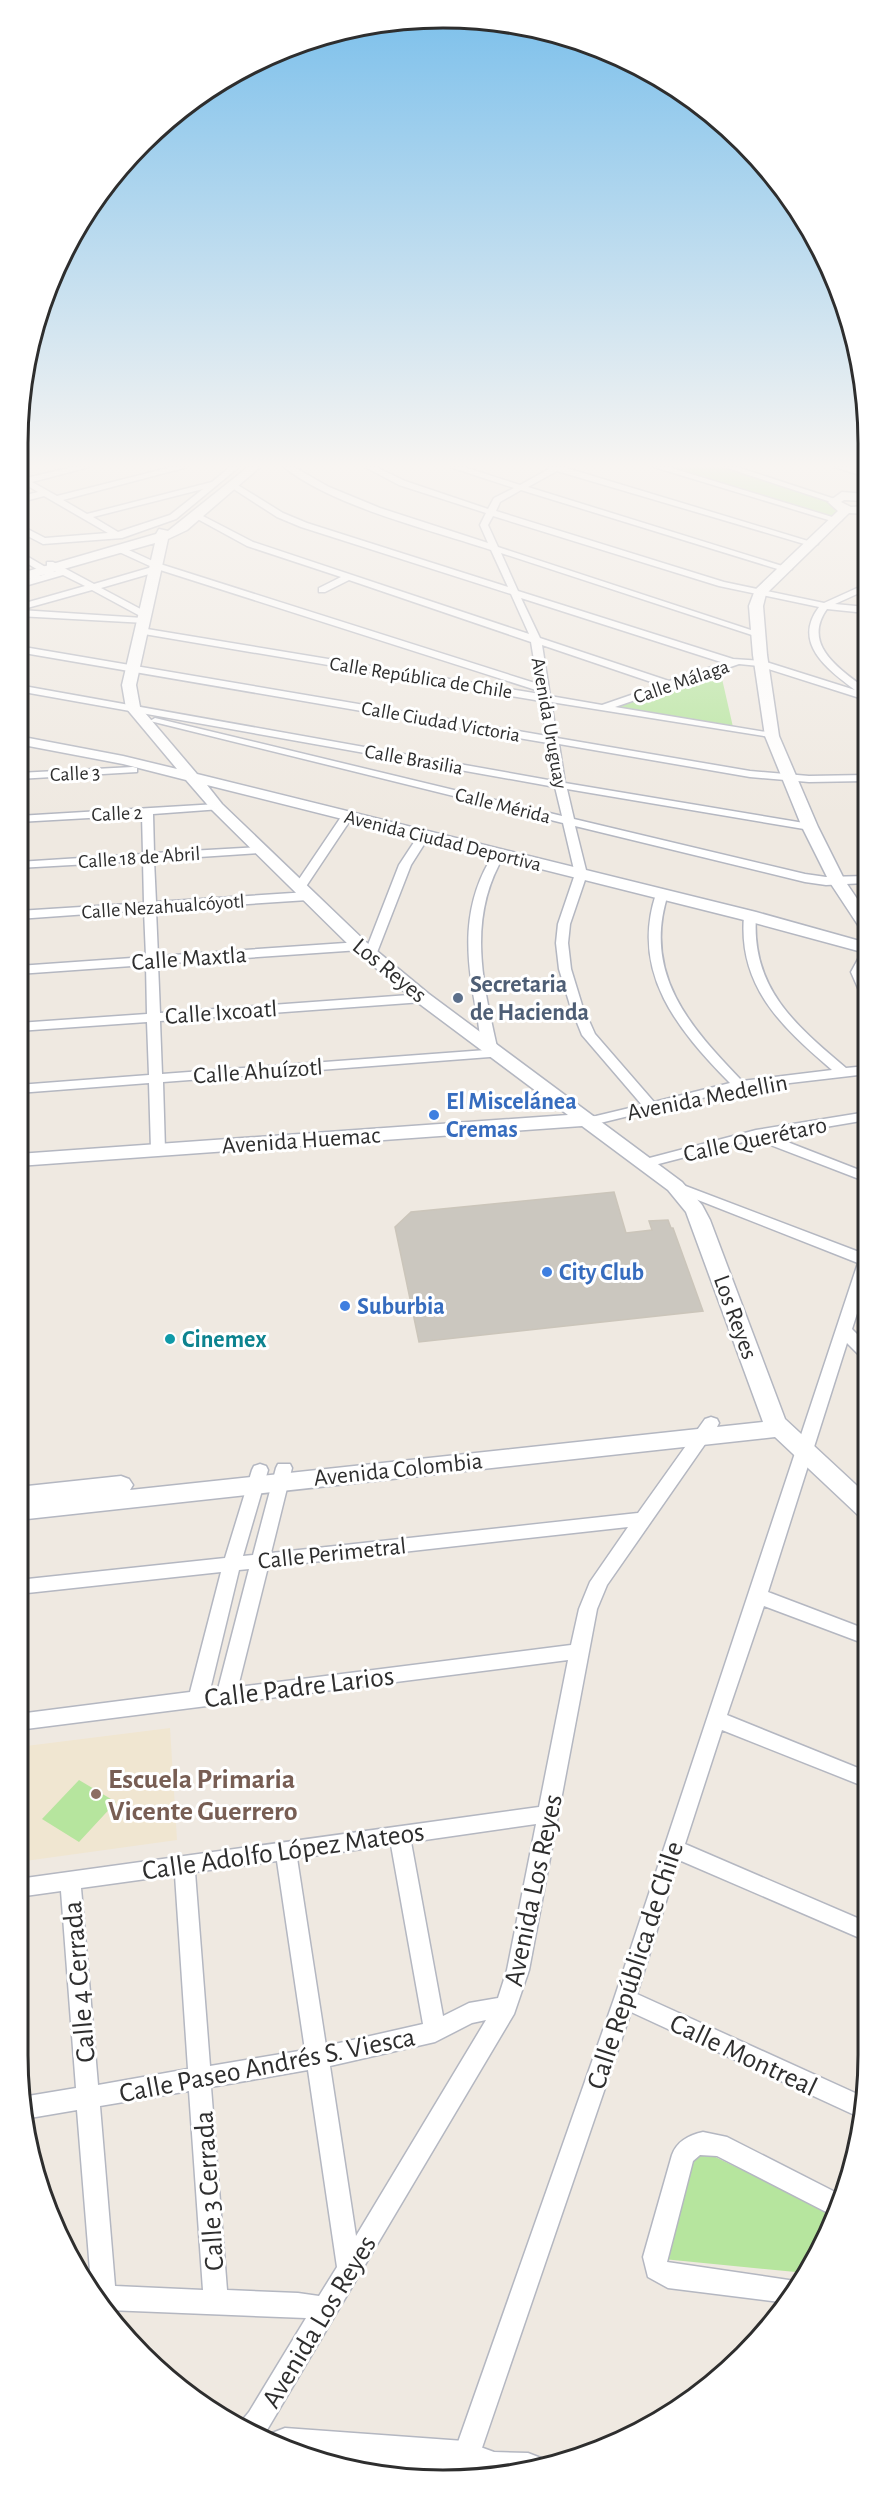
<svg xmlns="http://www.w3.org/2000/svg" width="887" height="2499" viewBox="0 0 887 2499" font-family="'Alegreya Sans',sans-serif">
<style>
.education{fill:#f0e6d1}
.green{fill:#b6e59e}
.building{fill:#cbc7bf;stroke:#cbc5ba;stroke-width:1.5}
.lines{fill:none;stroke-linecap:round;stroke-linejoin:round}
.street-casing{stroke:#b4b7c1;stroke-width:3}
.secondary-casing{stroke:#b4b7c1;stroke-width:3}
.street{fill:#fff;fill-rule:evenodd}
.secondary{fill:#fff;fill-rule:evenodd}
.service-dot{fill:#5c6f8a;stroke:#fff;stroke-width:2}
.shop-dot{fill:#3f7fe0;stroke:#fff;stroke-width:2}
.culture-dot{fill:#0f9aa8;stroke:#fff;stroke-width:2}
.education-dot{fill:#8d6e63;stroke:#fff;stroke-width:2}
.labels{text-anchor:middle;stroke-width:6;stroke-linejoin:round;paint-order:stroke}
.far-street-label{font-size:20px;fill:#2e2e2e;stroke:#fff}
.street-label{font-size:24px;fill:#2e2e2e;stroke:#fff}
.service-label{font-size:24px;font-weight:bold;fill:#4e5e75;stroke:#fff;text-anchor:start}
.shop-label{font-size:24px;font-weight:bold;fill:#366cbe;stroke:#fff;text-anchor:start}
.culture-label{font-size:24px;font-weight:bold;fill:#0d838f;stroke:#fff;text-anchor:start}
.near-street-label{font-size:28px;fill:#2e2e2e;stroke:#fff}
.near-education-label{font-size:28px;font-weight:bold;fill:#785e54;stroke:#fff;text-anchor:start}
.rim{fill:none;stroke:#2e2e2e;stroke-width:3}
</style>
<rect width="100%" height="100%" fill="#efe9e1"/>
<!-- education -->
<path class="education" d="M170 1728 177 1840 18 1862V1747Z"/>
<!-- green -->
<path class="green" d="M665 467H724L829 500 831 506 840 511 835 517Z
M720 670 733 727 616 707Z
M79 1780 116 1802 79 1842 42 1819Z
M705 2152 833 2214 806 2273 663 2259 694 2155Z"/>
<!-- building -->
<path class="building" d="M614 1192 626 1233 652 1230 649 1221 668 1220 671 1228H673L703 1311 419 1342 395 1227 411 1212Z"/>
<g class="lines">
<defs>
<path id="street" d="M73 467H89L32 482 57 496 172 467H187L63 500 87 514 212 482 230 467H239L176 519 122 538 43 544 18 531V524L45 538 108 533 44 496 18 503V497L38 492 18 480V475L26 478ZM203 489 170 515 118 532 93 517Z
M284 467H294L329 487 380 508 488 543 480 525 486 513 399 485 365 467H376L405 481 488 509 494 498 514 488 450 467H464L520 485 549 469 547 467H563L818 544 811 546 557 471 528 487 792 569 784 571 521 490 500 502 496 511 724 582 824 603 866 584V590L835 604 866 607V613L827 609C802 644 838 668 865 688L866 690 863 693 866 694V700L759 666 739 664 615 707 772 733 776 734V738L551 702 557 738 750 771 809 776 866 775V781L809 782 750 777 559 744 565 783 810 824 816 827 810 830 567 789 574 819 805 874 826 877 866 876V883L826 885 805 882 575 826 587 874 570 924 568 943 571 969 582 1005 595 1034 654 1102 730 1083C678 1030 630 973 656 894L662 890 668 894C642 974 690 1027 742 1081L832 1070C782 1027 738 987 744 916L750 912 756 916C751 988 795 1025 846 1068L867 1066V1074L739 1089 596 1124 578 1123 576 1120 578 1117 596 1116 642 1105 582 1035 570 1005 559 969 556 943 558 924 575 874 563 823 150 721 155 718 562 816 555 787 18 691V685L554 781 548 743 18 652V646L547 736 541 701 138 633 136 631 141 628 540 694 539 691 157 569 156 572 101 588 148 613V617H142L92 590 20 610 143 618 146 619V623L18 616V605L85 586 63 575 18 588V582L31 578 18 572V566L40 576 45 574 18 558V551L54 572 56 571 47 566V562H53L94 584 152 567 117 551 116 549 120 546 157 563 538 684 531 642 349 580 325 592H319V588L341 577 247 546 192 516 199 514 253 542 529 634 511 594 301 527 277 517 229 486 236 484 283 513 307 523 508 587 491 550C431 530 332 506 284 467ZM493 516 719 586 819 607C792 643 827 669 855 690L763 661 733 659 518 591 501 553 755 636 763 634 498 547 488 525ZM521 598 724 663 669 681 540 638ZM542 645 660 685 602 705 550 696Z
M654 467H668L842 520 835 522Z
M724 467H737L838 500 831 502Z
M835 467H849L865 472 866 477Z
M133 767 137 768V772L18 779V773Z
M217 804 221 805V809L153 814 154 853 259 847 265 850 259 853 154 860 156 902 308 892 314 896 308 900 156 910 158 956 360 942 366 946 360 950 158 964 160 1013 423 994 429 998 423 1002 160 1021 162 1074 486 1050C479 1041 479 1025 477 1014 465 956 461 903 495 852L499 851 505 854C467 916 482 980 497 1047L495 1049 503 1050 505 1053 503 1056 163 1082 165 1150 158 1154 151 1150 149 1083 18 1093V1085L149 1075 147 1022 18 1031V1023L147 1014 146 965 18 974V966L146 957 144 910 18 919V911L144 903 143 861 18 868V862L143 854 142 815 18 822V816Z
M347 813 353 816 305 888 299 892 295 891 293 888 343 814Z
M424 832 430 835 411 865 376 955 374 958H366L364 955 399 865 420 833Z
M867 1112V1120L772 1136 867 1173V1182L755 1139 643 1168 636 1164 638 1161 756 1130Z
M675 1182 867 1255V1282L852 1329 867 1344V1358L861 1357 847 1343 768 1592 868 1630V1645L764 1606 727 1715 868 1772V1788L722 1730 685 1844 869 1923V1942L679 1860 637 1994 864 2097 861 2118 631 2012 471 2480 445 2479 614 1999 858 1263 670 1189 668 1186 670 1183Z
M711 1417 717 1419 719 1423 717 1427 607 1585 597 1609 529 1970 514 2014 267 2430 260 2438 238 2426 239 2424 249 2412 306 2318 108 2310 91 2283 77 2110 24 2119 22 2097 76 2088 61 1891 18 1897V1879L539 1807 568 1660 18 1730V1714L190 1692 221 1572 18 1594V1580L225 1558 252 1470 254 1466 260 1464 266 1466 268 1470 243 1556 253 1555 276 1468 278 1464H290L292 1468 271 1553 638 1513 705 1419ZM628 1527 590 1582 579 1609 571 1645 238 1687 268 1567ZM249 1569 218 1689 210 1690 239 1570ZM536 1824 507 1970 498 1998 469 2003 443 2016 411 1842ZM391 1845 423 2024 326 2046 297 1858ZM277 1861 305 2050 210 2066 195 1872ZM175 1875 188 2069 98 2085 81 1888ZM486 2020 356 2236 330 2066 435 2042 472 2023ZM308 2070 337 2267 319 2296 298 2293 227 2290 211 2087ZM189 2091 203 2290 115 2286 100 2106Z
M703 2132 727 2137 841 2195 832 2215 717 2156 700 2155 693 2161 667 2262 802 2282 788 2303 668 2288 648 2277 643 2257 672 2155C677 2141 689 2135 703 2132Z"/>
<path id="secondary" d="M248 467H260L187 530 168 539 136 685 140 707 197 774 756 912 867 943V996L861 995 851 972 862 952 744 920 207 785 222 804 366 942 429 994 682 1182 702 1205 710 1220 785 1419 868 1496V1519L859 1516 775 1437 18 1520V1487L121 1476 129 1479 133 1485 130 1490 763 1422 686 1212 668 1190 582 1126 18 1166V1154L568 1115 417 1002 354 950 212 810 186 780 123 764 18 744V736L123 756 177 769 126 708 122 685 155 543 18 582V574L156 534 159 529 168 531Z
M842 492 866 494V501L844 500 841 502 851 507 866 506V514L849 513 766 594 763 606 767 655 779 736 818 827 845 881 866 912V929L860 928 829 881 802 827 765 736 753 655 749 606 755 590 838 511 828 502Z
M285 2428 464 2441 494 2452 528 2453 541 2458 545 2468 471 2480 449 2479 451 2476 362 2470 269 2441 272 2433Z"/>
</defs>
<!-- street casing -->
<use href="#street" class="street-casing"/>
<!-- secondary casing -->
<use href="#secondary" class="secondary-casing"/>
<!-- street -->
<use href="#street" class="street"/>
<!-- secondary -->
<use href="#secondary" class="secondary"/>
</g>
<!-- sky -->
<linearGradient id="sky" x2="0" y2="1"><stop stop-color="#7abfeb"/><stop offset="0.57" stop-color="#f8f5f2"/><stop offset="1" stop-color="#f8f5f2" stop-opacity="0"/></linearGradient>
<rect width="887" height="817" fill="url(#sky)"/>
<!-- markers -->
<circle class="service-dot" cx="458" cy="998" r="6"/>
<g class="shop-dot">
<circle cx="434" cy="1115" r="6"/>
<circle cx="547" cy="1272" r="6"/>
<circle cx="345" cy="1306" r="6"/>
</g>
<circle class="culture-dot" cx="170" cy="1339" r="6"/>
<circle class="education-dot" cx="96" cy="1794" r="6"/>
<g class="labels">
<!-- far-street labels -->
<g class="far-street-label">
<text transform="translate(421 677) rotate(9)" y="7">Calle República de Chile</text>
<text transform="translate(681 681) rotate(-19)" y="7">Calle Málaga</text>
<text transform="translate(441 721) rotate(10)" y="7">Calle Ciudad Victoria</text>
<text transform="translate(550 723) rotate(80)" y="7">Avenida Uruguay</text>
<text transform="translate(414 759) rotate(10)" y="7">Calle Brasilia</text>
<text transform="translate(75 773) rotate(-3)" y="7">Calle 3</text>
<text transform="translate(503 805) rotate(14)" y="7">Calle Mérida</text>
<text transform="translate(117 813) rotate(-3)" y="7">Calle 2</text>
<text transform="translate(443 840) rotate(14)" y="7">Avenida Ciudad Deportiva</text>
<text transform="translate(139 857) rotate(-4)" y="7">Calle 18 de Abril</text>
<text transform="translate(163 906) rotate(-4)" y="7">Calle Nezahualcóyotl</text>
</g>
<!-- street labels -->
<g class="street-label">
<text transform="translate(189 958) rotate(-4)" y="8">Calle Maxtla</text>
<text transform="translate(390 970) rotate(39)" y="8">Los Reyes</text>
<text transform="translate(221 1012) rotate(-4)" y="8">Calle Ixcoatl</text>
<text transform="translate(258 1071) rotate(-4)" y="8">Calle Ahuízotl</text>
<text transform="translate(707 1097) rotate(-11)" y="8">Avenida Medellin</text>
<text transform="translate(755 1139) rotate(-12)" y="8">Calle Querétaro</text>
<text transform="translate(301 1140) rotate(-4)" y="8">Avenida Huemac</text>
<text transform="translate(736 1317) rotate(70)" y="8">Los Reyes</text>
<text transform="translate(398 1469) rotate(-6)" y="8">Avenida Colombia</text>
<text transform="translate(332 1553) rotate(-6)" y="8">Calle Perimetral</text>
</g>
<!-- service labels -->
<g class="service-label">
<text x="470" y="992">Secretaria<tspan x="470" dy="28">de Hacienda</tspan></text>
</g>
<!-- shop labels -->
<g class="shop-label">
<text x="446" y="1109">El Miscelánea<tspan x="446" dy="28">Cremas</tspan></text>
<text x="559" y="1280">City Club</text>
<text x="357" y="1314">Suburbia</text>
</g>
<!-- culture labels -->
<g class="culture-label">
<text x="182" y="1347">Cinemex</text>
</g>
<!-- near-street labels -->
<g class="near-street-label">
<text transform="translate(299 1686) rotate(-7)" y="10">Calle Padre Larios</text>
<text transform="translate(283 1850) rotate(-8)" y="10">Calle Adolfo López Mateos</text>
<text transform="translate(532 1890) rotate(-78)" y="10">Avenida Los Reyes</text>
<text transform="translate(634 1965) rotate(-72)" y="10">Calle República de Chile</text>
<text transform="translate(78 1982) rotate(-95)" y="10">Calle 4 Cerrada</text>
<text transform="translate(744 2054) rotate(25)" y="10">Calle Montreal</text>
<text transform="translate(267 2064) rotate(-11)" y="10">Calle Paseo Andrés S. Viesca</text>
<text transform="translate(208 2191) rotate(-94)" y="10">Calle 3 Cerrada</text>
<text transform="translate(318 2321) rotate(-59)" y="10">Avenida Los Reyes</text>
</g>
<!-- near-education labels -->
<g class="near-education-label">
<text x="108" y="1788">Escuela Primaria<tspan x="108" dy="32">Vicente Guerrero</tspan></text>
</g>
</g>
<!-- crop -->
<path d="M0 0H887V2499H0ZM443 28H443A415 415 0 0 1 858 443V2055A415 415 0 0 1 443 2470H443A415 415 0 0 1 28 2055V443A415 415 0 0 1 443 28Z" fill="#fff" fill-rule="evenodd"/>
<path class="rim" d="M443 28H443A415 415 0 0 1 858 443V2055A415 415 0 0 1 443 2470H443A415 415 0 0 1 28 2055V443A415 415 0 0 1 443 28Z"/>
</svg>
